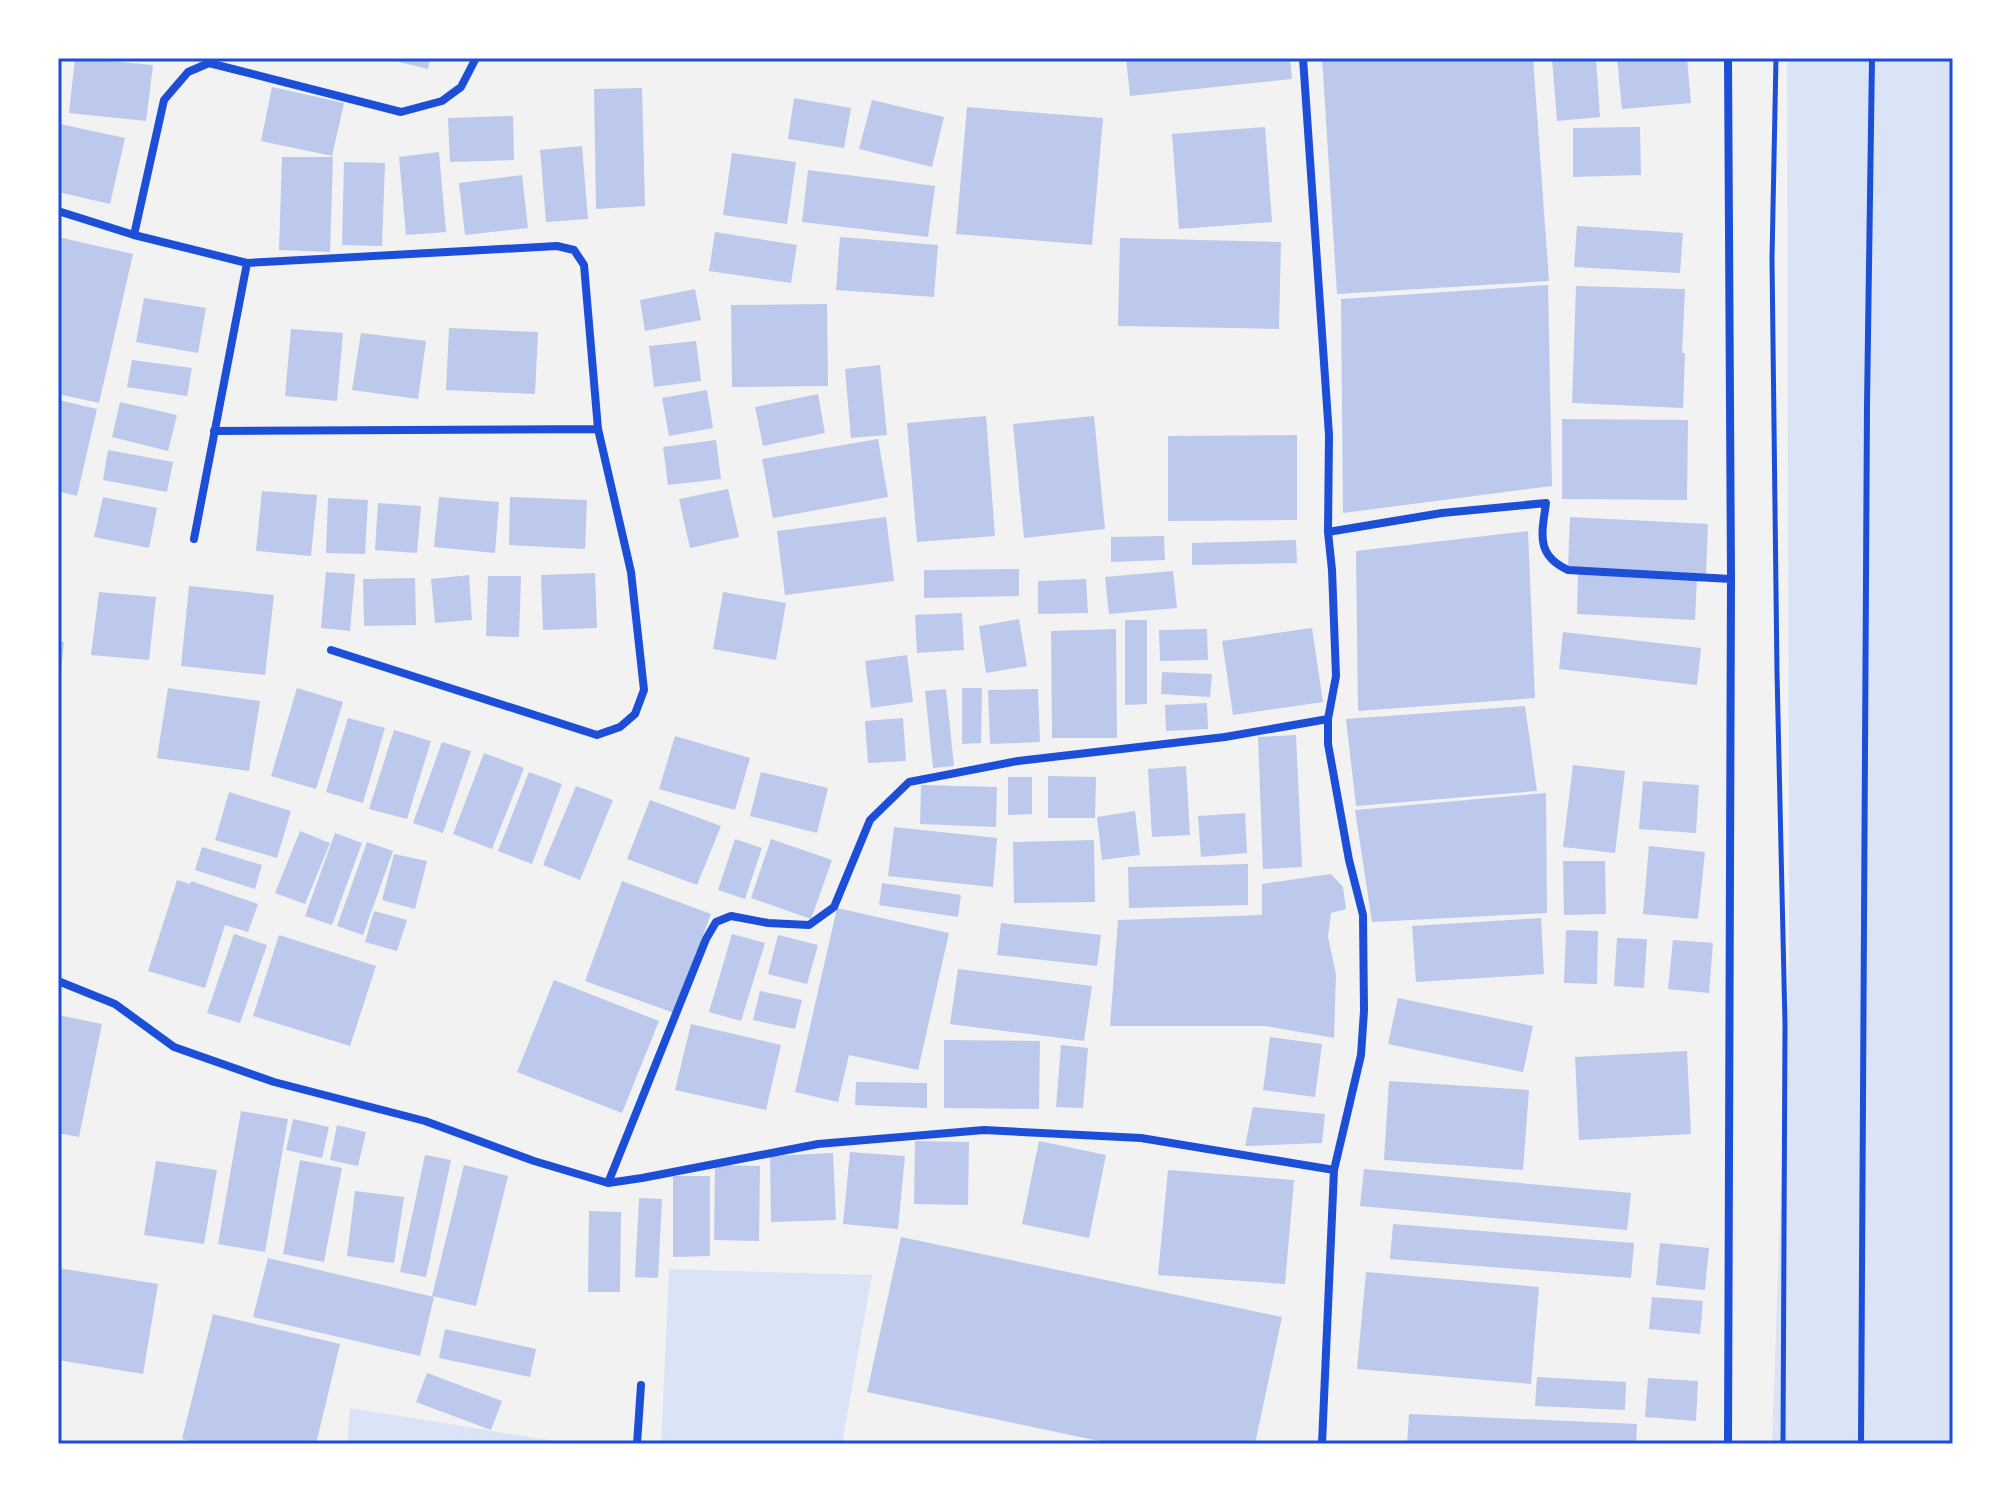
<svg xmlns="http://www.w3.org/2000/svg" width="2011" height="1502" viewBox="0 0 2011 1502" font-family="'Alegreya Sans',sans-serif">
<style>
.green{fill:#dbe4f7}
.building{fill:#bdc9ec}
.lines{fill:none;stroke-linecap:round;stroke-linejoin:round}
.path{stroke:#1d4ed8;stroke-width:5}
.service{stroke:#1d4ed8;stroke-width:6}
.minor{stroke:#1d4ed8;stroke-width:8}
.neatline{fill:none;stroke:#1d4ed8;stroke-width:3}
</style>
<rect width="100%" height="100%" fill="#f2f2f2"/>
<!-- green -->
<path class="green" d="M1787 58H1953V1444H1772L1789 959Z
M669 1269 872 1275 842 1444H661Z
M350 1408 573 1444H347Z"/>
<!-- building -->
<path class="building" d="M75 58 153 65 146 121 69 113Z
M383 58H430L428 69Z
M1126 58H1290L1292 79 1130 96Z
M1322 58H1533L1549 281 1337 294Z
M1552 58H1596L1600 117 1557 121Z
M1617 58H1687L1691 103 1622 109Z
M272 87 344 103 332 156 261 141Z
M642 88 645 206 596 209 594 89Z
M794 98 851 108 844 148 788 139Z
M872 100 944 117 932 167 859 149Z
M967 107 1103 118 1092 245 956 234Z
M513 116 514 160 450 162 448 118Z
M60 124 125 138 110 204 58 192V135Z
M1265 127 1272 222 1179 229 1172 134Z
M1640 127 1641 175 1573 177V128Z
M582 146 588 219 546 222 540 150Z
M439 152 446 232 406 235 399 157Z
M732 153 796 162 787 224 723 215Z
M282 157H333L330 252 279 250Z
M344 162 385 163 382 246 342 245Z
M808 170 935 186 928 237 802 222Z
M522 175 528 228 465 235 459 183Z
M1577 226 1683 233 1680 273 1574 267Z
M715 232 797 245 791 283 709 271Z
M58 237 133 254 99 403 58 394Z
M840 237 938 245 934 297 836 290Z
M1120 238 1281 242 1279 329 1118 326Z
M1548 285 1552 486 1343 513 1341 299Z
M1576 286 1685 289 1682 353H1685L1683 408 1572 403Z
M695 289 701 320 645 331 640 300Z
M144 298 206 308 198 353 136 342Z
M827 304 828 386 732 387 731 305Z
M449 328 538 332 535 394 446 390Z
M291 329 343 333 337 401 285 396Z
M361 333 426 341 418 399 352 390Z
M696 341 701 381 654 387 649 346Z
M132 360 192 368 187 396 127 387Z
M880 365 887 435 851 438 845 369Z
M707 390 713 428 669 436 662 398Z
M818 394 825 433 763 446 755 407Z
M58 400 97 409 77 496 58 491Z
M120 402 177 415 168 451 112 437Z
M986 416 995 536 917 542 907 423Z
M1094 416 1105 529 1024 538 1013 424Z
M1562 419 1688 420 1687 500 1562 499Z
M1297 435V520L1168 521V436Z
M878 439 888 497 773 518 762 459Z
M716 440 721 479 668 485 663 447Z
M108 450 173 462 167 492 103 480Z
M728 489 739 537 690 548 679 499Z
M262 491 317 495 311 556 256 551Z
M103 497 157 508 149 548 94 537Z
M439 497 499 502 495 553 434 547Z
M510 497 587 500 585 549 509 545Z
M328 498 368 500 365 554 326 553Z
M378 503 421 506 417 553 375 550Z
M886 517 894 581 785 595 777 531Z
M1570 517 1708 524 1706 574 1568 567Z
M1528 531 1535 698 1358 711 1356 551Z
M1164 536 1165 560 1111 562V537Z
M1296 540 1297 563 1192 565V543Z
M1019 569V596L924 598V570Z
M1173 571 1177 608 1109 614 1105 577Z
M326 572 355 574 350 631 321 628Z
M1578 572 1697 577 1695 620 1577 614Z
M595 573 597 628 543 630 541 575Z
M469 575 472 620 435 623 431 579Z
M488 576H521L519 637 486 636Z
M415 578 416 625 364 626 363 579Z
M1086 579 1088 613 1038 614V581Z
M189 586 274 595 265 675 181 666Z
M99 592 156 597 149 660 91 655Z
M723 592 786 603 776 660 713 649Z
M962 613 964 650 917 653 915 615Z
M1019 619 1027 666 986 673 979 626Z
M1125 620H1147V704L1125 705Z
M1312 628 1323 702 1233 715 1222 641Z
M1116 629 1117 738H1052L1051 631Z
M1207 629 1208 660 1160 661 1159 630Z
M1563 632 1701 648 1697 685 1559 669Z
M58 642H64L60 681H58Z
M907 655 913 702 871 708 865 661Z
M1162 672 1212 674 1210 697 1161 694Z
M168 688 260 701 249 771 157 758Z
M297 688 343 702 316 789 271 776Z
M962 688H982L981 743 962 744Z
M946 689 954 766 933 768 925 691Z
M1038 689 1040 742 990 744 988 690Z
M1207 703 1208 729 1166 731 1165 705Z
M1525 706 1537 791 1356 806 1346 719Z
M348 718 385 728 363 803 326 792Z
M903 718 906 761 868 763 865 721Z
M394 730 431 741 407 819 369 809Z
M1296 735 1302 867 1263 869 1258 737Z
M675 736 750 758 735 810 659 789Z
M442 742 471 751 443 833 413 823Z
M484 753 524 768 492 849 453 834Z
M1573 765 1625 771 1615 853 1563 847Z
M1186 766 1190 835 1152 837 1148 769Z
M529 772 562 784 532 864 498 851Z
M761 772 828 788 817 833 750 816Z
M1048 776 1096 777 1095 818H1048Z
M1008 777H1032V814L1008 815Z
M1643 781 1699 785 1696 833 1639 829Z
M921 785 997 787 996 827 920 824Z
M576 786 613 800 580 880 543 865Z
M229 792 291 811 277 858 215 840Z
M1546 793 1547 913 1372 922 1355 810Z
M650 800 721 826 697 885 627 859Z
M1135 811 1140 855 1102 860 1097 817Z
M1245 813 1247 853 1201 857 1198 816Z
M894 827 997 838 993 887 888 876Z
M300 831 330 843 305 904 275 893Z
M335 833 362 843 332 925 305 916Z
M735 839 762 848 745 899 718 890Z
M771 839 832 860 811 919 751 898Z
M1094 840 1095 902 1014 903 1013 842Z
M367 842 393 851 363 935 337 926Z
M1649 846 1705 852 1698 919 1643 914Z
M202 847 262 865 255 889 195 870Z
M394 854 427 861 415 909 382 900Z
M1563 861H1605L1606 914 1564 915Z
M1248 864V905L1129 908 1128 867Z
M1331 874 1343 887 1346 909 1331 913 1328 937 1336 974 1334 1038 1265 1026H1110L1118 920 1262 915V884Z
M177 880 190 884 191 881 258 904 248 932 225 925 205 988 148 971Z
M622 881 711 914 674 1013 585 981Z
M882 883 961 895 958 917 879 905Z
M837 908 949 933 918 1070 849 1055 838 1102 795 1092Z
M374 911 407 920 397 951 365 942Z
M1541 918 1544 974 1416 982 1412 926Z
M1001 923 1101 935 1097 966 997 955Z
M1566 930 1598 931 1597 984 1564 983Z
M234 934 267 945 240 1023 207 1013Z
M732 934 765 943 741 1021 709 1012Z
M279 935 376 966 350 1046 253 1016Z
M778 935 818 945 807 984 768 974Z
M1617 938 1647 939 1644 988 1614 986Z
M1673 940 1713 943 1709 993 1668 989Z
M958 969 1092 986 1084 1041 950 1024Z
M554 980 659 1021 622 1113 517 1072Z
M760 991 802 1000 795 1029 753 1020Z
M1398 998 1533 1026 1523 1072 1388 1044Z
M58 1015 102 1024 79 1137 58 1133Z
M691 1024 781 1045 766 1110 675 1090Z
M1270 1037 1322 1044 1315 1097 1263 1090Z
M944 1040 1040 1041 1039 1109 944 1108Z
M1061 1045 1088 1048 1083 1108 1056 1107Z
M1687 1051 1691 1134 1579 1140 1575 1057Z
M1389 1081 1529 1090 1523 1170 1384 1160Z
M856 1082 927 1083V1108L855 1105Z
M1253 1107 1325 1114 1322 1143 1245 1146Z
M241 1111 288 1119 265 1252 218 1244Z
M293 1119 329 1127 322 1158 286 1150Z
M337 1125 366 1132 358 1166 330 1160Z
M915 1141 969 1142 968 1205 914 1204Z
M1039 1141 1106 1155 1089 1238 1022 1224Z
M850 1152 905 1156 898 1229 843 1224Z
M833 1153 836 1220 771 1222 770 1156Z
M425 1155 451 1160 426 1277 400 1272Z
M300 1160 342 1168 324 1262 283 1254Z
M156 1161 217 1170 204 1244 144 1235Z
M464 1165 508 1176 476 1306 432 1296Z
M715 1165 760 1166 759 1241 714 1240Z
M1364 1169 1631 1193 1627 1230 1360 1206Z
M1168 1170 1294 1180 1285 1284 1158 1275Z
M673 1176H710V1256L673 1257Z
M355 1191 404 1197 394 1263 347 1256Z
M639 1198 662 1199 658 1278 635 1277Z
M589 1211 621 1212 620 1292H588Z
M1393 1224 1634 1243 1631 1278 1390 1259Z
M901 1237 1282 1317 1255 1444H1113L867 1392Z
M1660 1243 1709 1248 1705 1290 1656 1285Z
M268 1258 434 1297 420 1356 253 1317Z
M58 1268 158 1284 143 1374 58 1360Z
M1366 1272 1539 1287 1531 1384 1357 1369Z
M1652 1297 1703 1301 1700 1334 1649 1329Z
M213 1314 340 1344 316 1444H204L182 1439Z
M445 1329 536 1349 530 1377 439 1358Z
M427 1373 502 1401 491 1430 416 1402Z
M1537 1377 1626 1382 1625 1410 1535 1406Z
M1648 1378 1698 1381 1696 1421 1645 1417Z
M1409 1414 1637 1424 1636 1444H1407Z"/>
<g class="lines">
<!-- path -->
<path class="path" d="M1776 58 1772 259 1777 672 1785 1024 1783 1444"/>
<!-- service -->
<path class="service" d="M1861 1444 1867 405 1872 58"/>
<!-- minor -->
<path class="minor" d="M1303 58 1329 435 1328 532 1332 570 1336 676 1328 719V744L1349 860 1363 915 1364 1011 1361 1055 1334 1170 1322 1444
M1728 58 1731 579 1728 1444
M58 211 134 235 247 263 557 246 574 250 584 265 598 429 631 572 644 690 635 714 620 727 597 735 331 650
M134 235 164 100 188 72 209 63 401 112 442 101 461 87 476 58
M214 431 598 429
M1328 532 1442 513 1546 503C1542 533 1535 555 1568 570L1731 579
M194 539 247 263
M58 981 115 1004 174 1047 274 1082 425 1121 534 1161 608 1183 642 1178 818 1144 984 1130 1141 1138 1334 1170
M608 1183 706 939 716 922 731 916 768 923 809 925 834 907 870 820 909 782 1018 761 1225 737 1328 719
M637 1444 641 1385"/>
</g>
<!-- border -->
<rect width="2011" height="1502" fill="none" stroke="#ffffff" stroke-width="120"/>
<rect x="60" y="60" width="1891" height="1382" class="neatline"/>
</svg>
